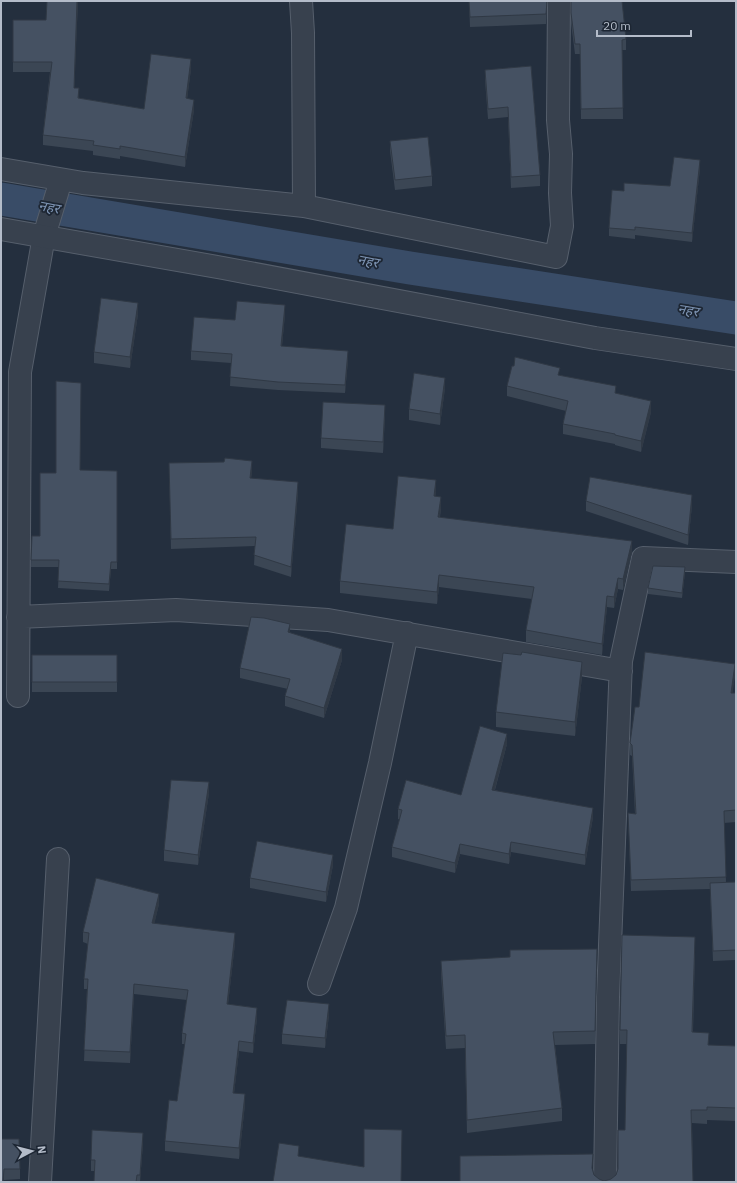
<svg xmlns="http://www.w3.org/2000/svg" width="737" height="1183" viewBox="0 0 737 1183" font-family="'IBM Plex Sans','Noto Sans Devanagari',sans-serif">
<style>
.lines{fill:none;stroke-linecap:round;stroke-linejoin:round}
.canal{stroke:#394c67;stroke-width:33}
.minor-casing{stroke:#565f6c;stroke-width:24}
.tertiary-casing{stroke:#565f6c;stroke-width:24}
.minor{stroke:#38414e;stroke-width:22}
.tertiary{stroke:#38414e;stroke-width:22}
.wall{fill:#3b4654}
.shaded-wall{fill:#303945}
.building{fill:#455162;stroke:#303945}
.labels{text-anchor:middle;stroke-width:3.5;stroke-linejoin:round;paint-order:stroke}
.water-label{font-size:14px;font-style:italic;fill:#7c92b1;stroke:#1d2633}
</style>
<rect width="100%" height="100%" fill="#242f3e"/>
<g class="lines">
<!-- canal -->
<path class="canal" d="M1 199 410 268 736 318"/>
<defs>
<path id="minor" d="M301 1 303 33 304 206
M1 169 83 183 304 206 556 257 562 226 560 193 561 154 558 120 559 1
M18 617 176 610 328 620 621 671
M18 696 20 372 44 236 61 180
M319 984 346 908 380 763 407 633
M40 1182 58 859
M605 1182 608 997 621 661 643 558 736 562"/>
<path id="tertiary" d="M1 229 223 268 595 338 736 359"/>
</defs>
<!-- minor casing -->
<use href="#minor" class="minor-casing"/>
<!-- tertiary casing -->
<use href="#tertiary" class="tertiary-casing"/>
<!-- minor -->
<use href="#minor" class="minor"/>
<!-- tertiary -->
<use href="#tertiary" class="tertiary"/>
</g>
<!-- wall -->
<path class="wall" d="M78 1 74 88 79 98 144 109 191 69 187 99 194 110 185 167 120 156V159L93 155V151L43 145V135L50 72H13V20H46Z
M469 1H547L546 24 470 27Z
M571 1 626 39V50H622L623 119H581L580 54H575L571 23Z
M531 66 540 175V186L511 188 508 117 488 119 485 80V70Z
M390 141 432 176V186L395 190 390 151Z
M700 168 692 242 635 235V239L609 236V228L624 191 670 186Z
M138 314 130 368 94 363V352Z
M285 314 282 346 348 360 345 393 278 390 230 386 231 363 191 360V351L235 320Z
M560 375 616 393 651 412 641 452 615 445V444L563 434V424L566 411 507 396V386Z
M445 388 440 425 409 420V409Z
M385 416 383 453 321 448V438Z
M169 463 252 471 251 478 298 492 291 577 254 565 255 546 171 549Z
M80 470 117 471V569H111L109 591 58 588 59 567H31L32 536H40L56 473Z
M436 491 435 497 441 508 440 517 632 552 623 590 618 589 614 608 607 607 602 655 526 642V630L532 599 439 587 437 604 340 593V581L393 529Z
M586 501 692 505 688 545 586 511Z
M685 572 682 598 648 594V588Z
M290 633 342 660 324 718 285 706V696L288 689 240 678V668Z
M32 655H117V692H32Z
M735 675 732 693H736V822L724 823 726 882H736V960L713 961 710 889 631 891 628 813 635 814 632 756 630 755V743L639 707Z
M582 677 575 736 496 727V712Z
M507 744 495 790 593 817 585 865 511 852 509 864 460 854 455 873 392 857V847L400 820 398 819V809L461 795Z
M209 793 198 865 164 861V850Z
M333 865 326 902 250 888V878Z
M159 904 154 924 235 943 228 1004 257 1018 253 1053 239 1051 234 1093 245 1104 239 1159 165 1151V1141L177 1101 185 1044H182V1033L187 1000 134 994 130 1063 84 1061 87 989H84V979L88 944 83 942V932Z
M695 951 693 1032 709 1045 736 1046V1121L707 1120V1124L692 1123 693 1182H460L593 1169 594 1175 599 1179 604 1181 611 1179 616 1175 625 1130 627 1044H620V1030Z
M441 961 597 962 595 1044 555 1045 562 1108V1121L467 1133 465 1048 446 1049 441 974Z
M329 1015 325 1048 282 1044V1034Z
M1 1139 20 1169V1179L4 1180Z
M143 1143 140 1182H94L95 1171H91V1160Z"/>
<!-- shaded-wall -->
<path class="shaded-wall" d="M77 1H78L74 98V88Z
M191 59V69L186 108V98Z
M194 100V110L185 167V157Z
M700 160V168L692 242V233Z
M138 303V314L130 368V357Z
M285 305V314L281 355V346Z
M348 351V360L345 393V385Z
M445 378V388L440 425V414Z
M651 401V412L641 452V441Z
M385 405V416L383 453V442Z
M252 461V471L250 488V478Z
M436 480V491L434 508V496Z
M298 482V492L291 577V567Z
M692 495V505L688 545V535Z
M441 497V508L438 528V517Z
M632 541V552L623 590V579Z
M111 562V569L109 591V584Z
M685 567V572L682 598V593Z
M439 575V587L437 604V592Z
M618 578V589L614 608V597Z
M607 596V607L602 655V644Z
M290 624V634L288 632Z
M342 649V660L324 718V708Z
M582 662V677L575 736V722Z
M735 664V675L731 705V693Z
M507 734V744L492 800V790Z
M209 782V793L198 865V855Z
M593 808V817L585 865V855Z
M511 842V852L509 864V854Z
M460 844V854L455 873V863Z
M333 855V865L326 902V892Z
M159 894V904L152 934V923Z
M235 933V943L227 1014V1004Z
M134 984V994L130 1063V1052Z
M329 1004V1015L325 1048V1038Z
M257 1008V1018L253 1053V1043Z
M239 1041V1051L233 1103V1093Z
M245 1094V1104L239 1159V1148Z
M143 1133V1143L140 1182V1175Z"/>
<!-- building -->
<path class="building" d="M47 1H77L74 88H79L78 98 144 109 151 54 191 59 186 98 194 100 185 157 120 146V149L93 145 94 141 43 135 52 62H13V20H46Z
M469 1H547L546 14 470 17Z
M571 1H622L626 39 622 40 623 108 581 109 580 44H575L571 13Z
M531 66 540 175 511 177 508 107 488 109 485 70Z
M428 137 432 176 395 180 390 141Z
M674 157 700 160 692 233 635 227V230L609 228 612 190 624 191V183L670 186Z
M101 298 138 303 130 357 94 352Z
M237 301 285 305 281 346 348 351 345 385 278 382 230 377 232 354 191 351 194 317 235 320Z
M515 357 560 368 558 375 616 386 615 393 651 401 641 441 615 435V434L563 424 568 401 507 386 512 366H514Z
M414 373 445 378 440 414 409 409Z
M56 381 81 383 80 470 117 471V562H111L109 584 58 581 59 560H31L32 536H40V473H56Z
M323 402 385 405 383 442 321 438Z
M225 458 252 461 250 478 298 482 291 567 254 555 256 537 171 539 169 463 224 462Z
M398 476 436 480 434 496 441 497 438 517 632 541 623 579 618 578 614 597 607 596 602 644 526 630 534 587 439 575 437 592 340 581 346 524 393 529Z
M590 477 692 495 688 535 586 501Z
M653 566 685 567 682 593 648 588Z
M251 617 264 618 290 624 288 632 342 649 324 708 285 696 290 679 240 668Z
M522 652 582 662 575 722 496 712 503 653 521 655Z
M645 652 735 664 731 693H736V810L724 811 726 877 631 880 628 813 636 814 632 745 630 743 635 707H639Z
M32 655H117V682H32Z
M480 726 507 734 492 790 593 808 585 855 511 842 509 854 460 844 455 863 392 847 402 810 398 809 406 780 461 795Z
M171 780 209 782 198 855 164 850Z
M257 841 333 855 326 892 250 878Z
M96 878 159 894 152 923 235 933 227 1004 257 1008 253 1043 239 1041 233 1093 245 1094 239 1148 165 1141 169 1100 177 1101 186 1034 182 1033 188 990 134 984 130 1052 84 1050 88 979H84L89 933 83 932Z
M736 882V950L713 951 710 883Z
M622 935 695 937 692 1032 709 1033 708 1045 736 1046V1108L707 1107V1110H691L693 1182H460V1156L593 1154 592 1168 594 1175 599 1179 604 1181 611 1179 616 1175 618 1169V1130H625L627 1030H620Z
M597 949 595 1031 553 1032 562 1108 467 1120 465 1035 446 1036 441 961 510 957V950Z
M287 1000 329 1004 325 1038 282 1034Z
M364 1129 402 1130 401 1182H273L279 1143 299 1146 298 1156 364 1167Z
M92 1130 143 1133 140 1175H137L136 1182H94L95 1160H91Z
M1 1139H19L20 1169H4L3 1182H1Z"/>
<g class="labels">
<!-- water labels -->
<g class="water-label">
<text transform="translate(49 207) rotate(10)" y="5">नहर</text>
<text transform="translate(368 261) rotate(10)" y="5">नहर</text>
<text transform="translate(688 310) rotate(9)" y="5">नहर</text>
</g>
</g>
<!-- border -->
<rect width="737" height="1183" fill="none" stroke="#b4bcc9" stroke-width="4"/>
<!-- north arrow -->
<g transform="translate(32 1151) rotate(83)" stroke="#1d2633" stroke-width="3" paint-order="stroke">
<path d="M0-3L7 15L0 10L-7 15Z" fill="#b4bcc9"/>
<text y="-6" font-size="11" font-weight="bold" text-anchor="middle" fill="#b4bcc9">N</text>
</g>
<!-- scale -->
<path d="M597 30v6h94v-6" fill="none" stroke="#b4bcc9" stroke-width="2"/>
<text x="603" y="30" font-size="12" fill="#b4bcc9" stroke="#1d2633" stroke-width="3" paint-order="stroke">20 m</text>
</svg>
